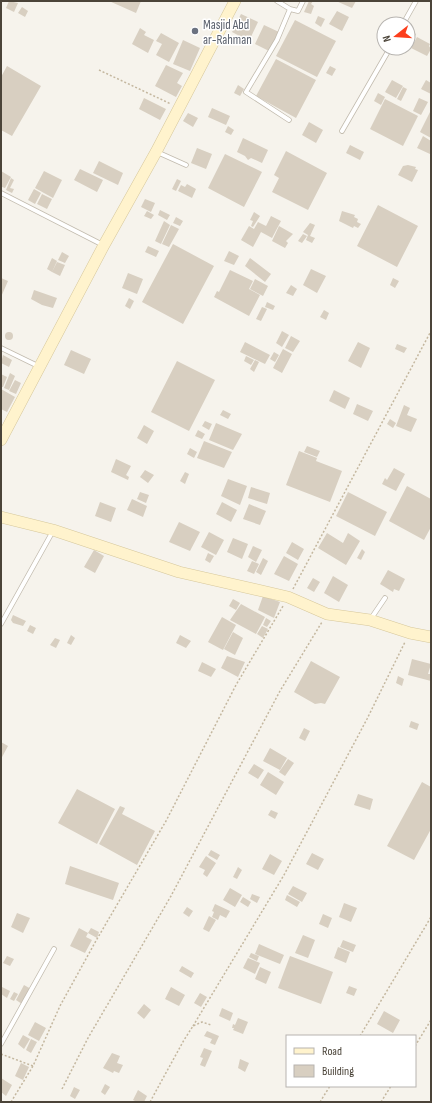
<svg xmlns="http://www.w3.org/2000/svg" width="432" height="1103" viewBox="0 0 432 1103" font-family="'Sofia Sans Condensed',sans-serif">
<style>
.building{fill:#d8cfc1}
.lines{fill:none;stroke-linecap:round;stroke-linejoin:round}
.lane-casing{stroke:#c2bbae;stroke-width:5.5}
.secondary-casing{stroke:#d6c79b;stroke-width:12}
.path{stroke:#c4b79f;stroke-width:1.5;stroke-dasharray:2 2;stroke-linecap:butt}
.lane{stroke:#fff;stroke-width:4}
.secondary{stroke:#fff3cd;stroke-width:11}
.worship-dot{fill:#6b7280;stroke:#fff;stroke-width:1.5}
.labels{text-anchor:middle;stroke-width:3;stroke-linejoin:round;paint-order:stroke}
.worship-label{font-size:13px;fill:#5b616d;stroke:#fff;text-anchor:start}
</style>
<rect width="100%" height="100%" fill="#f6f3ec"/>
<!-- building -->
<path class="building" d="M9 1 18 3 14 12 6 8Z
M109 1H141L136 13Z
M309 1H313L311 4 314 6 311 14 304 12Z
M336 1H356L352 8Z
M22 7 28 11 25 17 18 13Z
M337 11 349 17 342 31 329 24Z
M241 14 258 22 249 41 232 32Z
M318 16 325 19 321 27 315 23Z
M295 20 336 41 317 77 276 56Z
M264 25 279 32 269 51 255 44Z
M140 28 146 32 144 35 154 40 148 53 132 44Z
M410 31 416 34 411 44 408 43V35Z
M161 33 179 43 169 62 156 55 162 44 156 41Z
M417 37 430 44 429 46 431 49 427 56 411 48Z
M183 40 200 48 190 71 173 64Z
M276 59 316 80 296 118 256 96Z
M166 65 183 73 177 83 182 86 176 97 155 86Z
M7 66 41 86 12 136 1 130V77Z
M330 66 336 69 332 76 326 73Z
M392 80 403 86 396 98 385 92Z
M426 80 431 83V94L421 89Z
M238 85 244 89 240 96 234 93Z
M403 87 407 89 401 101 397 99Z
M378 93 385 97 381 105 374 101Z
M144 98 166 109 160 120 139 109Z
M419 98 428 102 421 115 413 111Z
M385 99 418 116 403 146 370 129Z
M212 108 230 116 226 125 208 117Z
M431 110V138L420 132Z
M188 113 198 118 193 127 183 121Z
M309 122 323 130 316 143 302 135Z
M228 126 234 130 231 135 225 132Z
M423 136 431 141 430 154 417 148Z
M243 138 268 150 262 163 251 158 248 160 245 156 237 152Z
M350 145 364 152 360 160 346 153Z
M197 148 212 154 206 169 191 163Z
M286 151 327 173 308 210 272 192 279 178 274 175Z
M225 154 262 172 244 207 208 188Z
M99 161 123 173 118 185 93 173Z
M408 165 416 167 415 169 418 170 412 182 398 175 403 166Z
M80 169 103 180 97 192 74 180Z
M1 171 11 177 5 188 2 187 1 189Z
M44 171 62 180 53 198 35 188Z
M11 178 14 180 10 188 14 189 12 193 6 190Z
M177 179 181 181 176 191 172 189Z
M187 184 196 189 192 198 178 191 181 185 185 187Z
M34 189 41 193 35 204 28 200Z
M42 194 52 199 47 209 37 204Z
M145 199 155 203 151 212 141 207Z
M378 205 418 226 397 267 357 246Z
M160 210 170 215 167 220 158 215Z
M147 211 154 215 151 219 144 216Z
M342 211 355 215 354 217 358 219 357 222 361 224 358 228 354 226 353 228 339 221Z
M254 212 260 216 253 227 251 226 253 221 250 220Z
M271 216 281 221 272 238 261 232 253 247 241 240 249 226 254 229 258 222 266 226Z
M176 217 183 221 180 226 173 223Z
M164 221 170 225 161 244 155 241Z
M310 223 315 225 310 236 315 238 312 243 306 240 308 235 303 232Z
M171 225 179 229 169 247 162 244Z
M279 226 293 234 286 241 288 243 285 248 272 241Z
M303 234 307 236 302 243 298 241Z
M173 244 214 266 183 324 142 302Z
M148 246 159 251 156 257 145 252Z
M229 251 239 256 234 265 224 261Z
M62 252 69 256 65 263 58 260Z
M52 258 57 261 52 272 47 269Z
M250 258 271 274 265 282 245 266Z
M57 262 65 265 60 276 52 272Z
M311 269 326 276 317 293 303 285Z
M230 270 253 281 249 289 260 295 249 316 214 297 217 291 219 292Z
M128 273 143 279 137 294 122 288Z
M1 278 8 281 1 297Z
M393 278 399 281 395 288 390 285Z
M255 279 268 286 263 296 250 289Z
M291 285 297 289 293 296 286 293Z
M34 290 57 298 53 308 42 305 31 299Z
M129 298 134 301 130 309 125 306Z
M267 302 275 306 273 310 265 307Z
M262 307 267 309 261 321 256 319Z
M324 310 329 313 326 320 320 317Z
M282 331 289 335 282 347 276 343Z
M5 336a4 4 0 1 1 8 0a4 4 0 1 1-8 0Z
M291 336 300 341 293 352 285 348Z
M245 342 270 355 265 364 240 352Z
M358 342 370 348 361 368 348 361Z
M397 344 407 348 404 353 395 349Z
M283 349 292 354 282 373 273 368Z
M71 350 91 359 84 374 64 365Z
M274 352 279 355 275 362 270 359Z
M3 355 12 360 9 367 1 363Z
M246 356 254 360 251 365 244 361Z
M255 360 259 362 254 372 250 369Z
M177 361 215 380 189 431 151 412Z
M10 373 15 376 9 390 4 388Z
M1 374 7 377 3 387H1Z
M15 380 21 383 16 394 9 391Z
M1 389 15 397 7 412 1 409Z
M334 390 350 398 345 409 329 401Z
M357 404 373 411 368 421 353 414Z
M404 405 410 408 407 415 417 419 411 432 396 426Z
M223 410 231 414 228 419 220 415Z
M390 419 396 423 393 428 387 424Z
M205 421 212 424 209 430 202 426Z
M216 423 242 434 233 450 209 440Z
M144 425 154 431 147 444 137 438Z
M198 430 205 434 202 439 195 436Z
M204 441 232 452 224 468 197 458Z
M307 446 320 451 317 457 304 452Z
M190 448 197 452 194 458 187 454Z
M299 451 317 458 316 461 342 471 330 502 286 485Z
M116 459 131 466 126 475 129 477 128 480 111 472Z
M394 468 405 474 396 491 382 484 385 478 387 480Z
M145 470 154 475 148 483 140 477Z
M185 472 189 474 185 484 180 481Z
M228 479 247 486 240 505 221 496Z
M407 486 431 499V527L424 540 389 521Z
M251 487 270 493 267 504 248 498Z
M140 492 149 495 146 503 137 499Z
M348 492 387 512 375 536 336 516Z
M132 499 147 506 143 517 127 510Z
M100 502 116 508 111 522 95 516Z
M222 502 237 510 231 522 216 514Z
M249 504 266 511 260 525 243 519Z
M179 522 200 532 190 551 169 542Z
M209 532 224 540 216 555 201 547Z
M327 533 343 543 348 533 360 541 346 565 318 548Z
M233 538 248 544 242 559 227 552Z
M292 542 304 549 298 560 286 553Z
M253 546 262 550 256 562 248 557Z
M362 549 365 552 361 560 357 558Z
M94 550 104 556 95 573 84 567Z
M208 553 214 556 210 563 205 560Z
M284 556 298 564 289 581 274 574Z
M263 558 268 561 261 575 256 572Z
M252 561 259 564 254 574 247 571Z
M388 570 405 579 399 591 394 589 393 592 380 584Z
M333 576 348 585 339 602 324 593Z
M313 578 320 582 314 592 307 588Z
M263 596 280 602 274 618 258 610Z
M233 599 240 603 236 610 229 606Z
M241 604 265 617 256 634 230 620Z
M13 615 26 621 23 626 13 623 11 620Z
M222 617 236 625 223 650 208 642Z
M266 618 271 621 267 627 263 625Z
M30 625 36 628 33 634 27 631Z
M262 626 268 629 263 638 257 634Z
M233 632 243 638 235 655 224 649Z
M71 635 75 638 71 645 67 643Z
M180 635 191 641 186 648 176 643Z
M55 638 60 640 56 648 50 645Z
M227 656 245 662 238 677 221 668Z
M412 659 431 664 428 674H431V681L408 675Z
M311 661 340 677 325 704 321 703 315 704 294 692Z
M202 662 216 669 211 677 198 671Z
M398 676 404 679 402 686 396 683Z
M411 721 419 724 417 730 409 727Z
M304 728 310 731 305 741 299 738Z
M1 742 8 746 1 759Z
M270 748 287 758 280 770 263 761Z
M288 759 294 763 285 776 279 772Z
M254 764 264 770 258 779 248 773Z
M268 772 284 782 276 795 260 785Z
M422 782 431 787V829L414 860 387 846Z
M77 789 115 809 97 844 58 823Z
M358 794 373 799 370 810 354 805Z
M120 806 125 808 122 814 155 831 137 865 99 844Z
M271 810 278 813 275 819 268 815Z
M211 850 220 855 217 860 208 855Z
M312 853 324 859 318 870 306 864Z
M270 854 282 861 274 875 262 869Z
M206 856 216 863 207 877 203 874 205 870 199 867Z
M70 866 119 883 113 900 65 884Z
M238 867 242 870 237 879 233 877Z
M293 886 307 893 302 902 288 894Z
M230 888 242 895 235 907 223 900Z
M252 894 260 897 257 903 250 899Z
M287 895 300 902 297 907 285 900Z
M243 897 251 902 248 907 240 902Z
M344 903 357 908 351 922 339 917Z
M215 904 230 911 226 918 220 915 218 920 212 917 214 912 212 911Z
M187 907 193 911 189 917 183 913Z
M17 913 30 918 23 933 11 927Z
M323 914 332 918 328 928 319 924Z
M209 916 216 920 209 932 203 929Z
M79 928 88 933 86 937 92 940 85 953 70 946Z
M91 928 99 932 97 938 88 933Z
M303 935 315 940 308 958 295 953Z
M343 940 356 945 353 952 340 947Z
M259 944 284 955 280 964 255 954Z
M338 947 350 952 346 963 334 958Z
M251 953 259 956 257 961 249 957Z
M7 956 14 959 10 966 3 963Z
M290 956 333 972 321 1004 278 988Z
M248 958 260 963 255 974 243 968Z
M182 966 194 973 191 978 179 971Z
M260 967 271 972 266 984 255 979Z
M24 985 31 989 22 1004 16 1000Z
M349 986 357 989 354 996 346 993Z
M2 987 10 991 7 998 1 994Z
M171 987 185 995 179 1006 165 999Z
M14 992 18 994 14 1001 10 999Z
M200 993 207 997 201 1007 194 1003Z
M144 1004 151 1010 144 1019 137 1013Z
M222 1008 233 1013 230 1021 219 1016Z
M384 1011 400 1020 393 1033 377 1024Z
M238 1018 248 1022 243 1034 233 1030 234 1028H232L233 1024 235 1025Z
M35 1022 46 1028 39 1041 28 1035Z
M207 1031 219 1036 215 1045 210 1043 212 1039 204 1036Z
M23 1035 30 1039 24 1049 18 1044Z
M31 1039 37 1042 31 1053 26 1050Z
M204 1048 212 1051 205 1067 200 1065 203 1058 200 1057Z
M112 1053 120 1056 117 1063 123 1065 119 1073 114 1071 113 1073 103 1068Z
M240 1059 249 1063 245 1072 238 1068Z
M21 1063 29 1067 23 1080 15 1076Z
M1 1078 12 1085 6 1096 1 1092Z
M105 1084 110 1087 105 1095 101 1092Z
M74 1087 80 1090 75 1099 70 1096Z
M138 1090 147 1096 144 1102H137L133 1100Z"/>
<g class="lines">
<defs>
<path id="lane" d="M277 1 290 9 298 11 303 1
M403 24 416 1
M289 120 246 92 277 40 290 9
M342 131 390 48
M157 152 186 165
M1 193 103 245
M1 348 38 366
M370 620 385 598
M1 624 53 531
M1 1044 54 949"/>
<path id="secondary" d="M1 440 104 245 156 152 235 1
M1 517 53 530 179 572 288 597 327 614 370 620 410 633 431 637"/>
</defs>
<!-- lane casing -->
<use href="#lane" class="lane-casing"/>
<!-- secondary casing -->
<use href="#secondary" class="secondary-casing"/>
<!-- path -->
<path class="path" d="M99 70 171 104
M293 589 431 331
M193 1026 284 875 367 719 405 642
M360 1036 431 917
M415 1046 431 1020
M1 1054 33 1066 60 1006 97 939 166 821 236 685 283 606
M62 1089 88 1038 171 896 280 691 322 622
M11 1102 33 1066
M150 1102 184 1040 193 1026 202 1022 211 1025
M320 1102 330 1086
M381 1102 391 1086"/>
<!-- lane -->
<use href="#lane" class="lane"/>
<!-- secondary -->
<use href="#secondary" class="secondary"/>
</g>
<!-- markers -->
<circle class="worship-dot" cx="195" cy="31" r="4"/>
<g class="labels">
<!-- worship labels -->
<g class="worship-label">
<text x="203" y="29">Masjid Abd<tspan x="203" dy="15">ar-Rahman</tspan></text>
</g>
</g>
<!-- border -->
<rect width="432" height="1103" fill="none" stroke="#4b4439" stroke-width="4"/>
<!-- legend -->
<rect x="286" y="1035" width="130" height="52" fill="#ffffff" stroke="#b7b4b0"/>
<rect x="294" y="1048" width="20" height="6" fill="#fff3cd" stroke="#b7b4b0"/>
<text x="322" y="1055" font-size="12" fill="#4b4439">Road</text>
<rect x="294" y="1065" width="20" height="12" fill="#d8cfc1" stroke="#b7b4b0"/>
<text x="322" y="1075" font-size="12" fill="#4b4439">Building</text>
<!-- north arrow -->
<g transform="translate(396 36) rotate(253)"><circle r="19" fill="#ffffff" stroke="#b7b4b0"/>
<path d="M0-3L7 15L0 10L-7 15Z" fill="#fc3f1d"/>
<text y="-6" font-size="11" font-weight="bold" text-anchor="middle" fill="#4b4439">N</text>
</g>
</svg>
